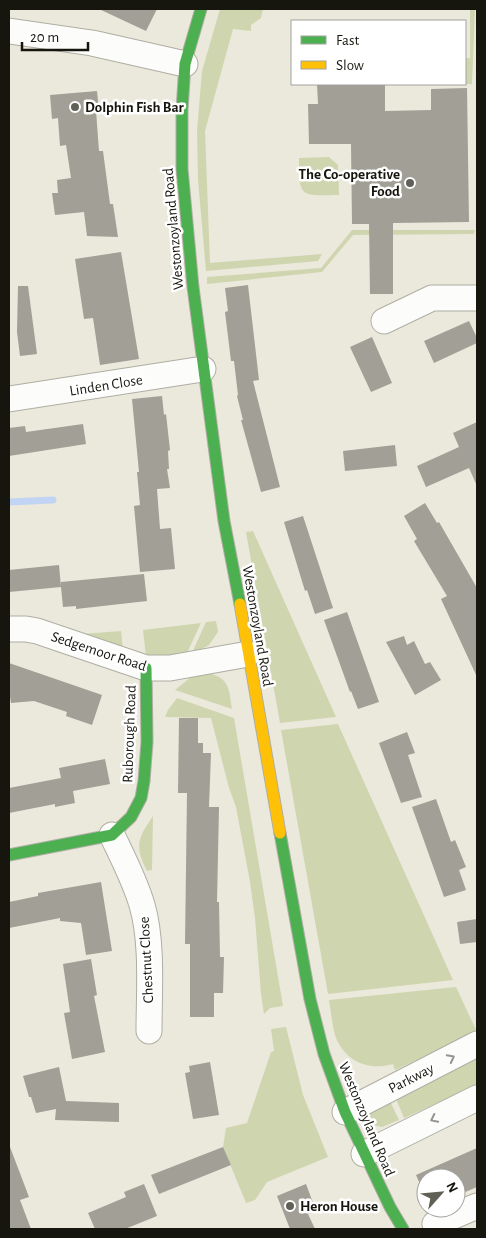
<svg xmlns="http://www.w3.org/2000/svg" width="486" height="1238" viewBox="0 0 486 1238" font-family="'Alegreya Sans',sans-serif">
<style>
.green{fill:#cfd6af}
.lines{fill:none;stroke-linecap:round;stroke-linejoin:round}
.stream{stroke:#c1d4f3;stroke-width:7}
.building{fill:#a19f96}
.street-casing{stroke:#afaea4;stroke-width:27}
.fast-casing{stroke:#afaea4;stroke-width:13}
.slow-casing{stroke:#afaea4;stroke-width:13}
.street{stroke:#fcfcfa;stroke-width:25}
.fast{stroke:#4caf50;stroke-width:11}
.slow{stroke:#ffc107;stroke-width:11}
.oneway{stroke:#959490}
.poi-dot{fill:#616056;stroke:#fff;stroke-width:2}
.labels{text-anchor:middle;stroke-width:5;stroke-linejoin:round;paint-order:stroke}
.poi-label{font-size:15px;font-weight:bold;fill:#17160e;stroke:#fff;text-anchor:start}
.street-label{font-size:15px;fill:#17160e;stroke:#fff}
</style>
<rect width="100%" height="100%" fill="#ebe9dc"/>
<!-- green -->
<path class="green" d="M220 9H263L261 18 251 25V31L233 29 205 131 210 263 322 254 318 261 206 271 198 180 197 131 202 71Z
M470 9H475L472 84H460H465V58H470Z
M329 157 338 165 339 195C299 196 299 197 299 158Z
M352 230H475L474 234 353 235 322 272 207 284V277L321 268Z
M253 531 336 717 280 723 246 532Z
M216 621 218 632 209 645 191 655 206 622Z
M201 623 186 655 146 656 143 630Z
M121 631 123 650 81 634Z
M207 673C230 677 229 690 232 709L175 690 191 677Z
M177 698 234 718 283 1006 270 1008 264 1014 261 994 255 918 250 882 236 807 229 788 211 718 165 717 168 710Z
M338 724 453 980 328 994 281 730Z
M153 816 152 870 147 871C134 846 138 838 153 816Z
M456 987 477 1032 395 1070 393 1064C369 1071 346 1062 336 1038 332 1026 331 1012 329 1000Z
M286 1027 303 1095 328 1157 267 1182 255 1200 246 1203 223 1147 226 1128 247 1123 271 1052 274 1051 271 1029Z
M477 1057V1085L404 1118 394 1094Z
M388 1097 399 1120 382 1127 369 1124 365 1114Z"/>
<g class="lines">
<!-- stream -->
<path class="stream" d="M9 502 53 500"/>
</g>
<!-- building -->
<path class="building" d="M99 9H157L146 31Z
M317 84H385V111L431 110V89L467 88 469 222 393 223V294H370L369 224H352L351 144H309L308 104H318Z
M97 91 99 111H96L99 151H103L110 204H113L118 237 87 236 84 212 55 215 52 193H58L57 180 71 178 66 145 60 146 58 118 52 119 50 95Z
M121 252 139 359 100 365 93 318 84 319 75 259Z
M248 285 259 380 253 381 280 487 261 492 241 420H243L237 396 238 395 234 361H231L225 312 228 311 225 288Z
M18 286H28L37 354 20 356 17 332Z
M469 321 477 338V343L434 363 424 341Z
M372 337 392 383 371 392 350 347Z
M162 396 164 415 166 414 170 450 168 451 169 469H167L170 488 157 489 160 529 171 528 175 569 140 572 134 506 140 505 137 472H139L132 399Z
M477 422V486L469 468 426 487 417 466 459 447 453 433Z
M83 424 86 444 9 456V428L25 426 26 432Z
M395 445 397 466 345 471 343 451Z
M425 503 437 523 439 522 477 588V677L441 599 447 596 414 541 417 539 404 516Z
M303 516 333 608 315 614 307 590 305 591 284 522Z
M59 565 61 587V582L144 574 147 601 76 609V606L63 607 61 587 9 592V570Z
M347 612 379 702 358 709 351 691 350 692 324 620Z
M404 636 407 645 414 641 425 664 430 662 441 680 415 695 386 642Z
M9 663 102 695 92 725 66 716 67 712 34 701 11 703 9 690Z
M179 718H198V743H203V753H211L209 807H219L217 902H219L220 957H224L223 993H214V1017H190V944H185L187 793H178Z
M407 732 415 753 408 755 422 797 401 803 379 743Z
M105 759 110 784 73 791 75 803 55 807V804L9 813V788L61 778 59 768Z
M436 799 451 842 455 840 466 867 459 870 466 890 444 897 412 807Z
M101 882 112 951 86 955 81 923 60 921V918L9 928V902L38 896V893Z
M477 919V942L460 944 457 922Z
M91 959 97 995 94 996 105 1052 72 1059 64 1013 70 1012 63 964Z
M210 1062 219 1115 193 1119 185 1073 190 1072 189 1066Z
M59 1067 66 1101 119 1103V1122L55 1120 56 1109 36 1113 31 1097H29L23 1076Z
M9 1147H10L29 1197 20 1200 31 1229H9Z
M223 1147 231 1165 159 1194 151 1175Z
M477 1148V1187L456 1196V1178H426V1198L416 1175Z
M144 1184 157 1216 125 1229H95L88 1213 126 1197 124 1192Z
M306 1184 316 1211 308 1214 315 1229H290L277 1196Z"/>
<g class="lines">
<defs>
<path id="street" d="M9 31 92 43 185 64
M384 321 432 298H477
M9 399 203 369
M9 629H26L37 631 146 668H170L248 654
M112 835C123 858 135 881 142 905 153 942 149 993 149 1031
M345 1112 477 1044
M364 1154 477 1098
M435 1224 477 1206"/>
<path id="fast" d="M201 9 185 64 182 110V169L193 287 224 521 240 604
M280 833 310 999 324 1054 345 1112 390 1207 403 1229
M9 855 112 835 131 817 141 798 144 781 147 742 146 668"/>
<path id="slow" d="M240 604 280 833"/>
</defs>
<!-- street casing -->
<use href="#street" class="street-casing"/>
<!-- fast casing -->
<use href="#fast" class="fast-casing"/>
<!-- slow casing -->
<use href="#slow" class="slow-casing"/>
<!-- street -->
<use href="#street" class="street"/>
<!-- fast -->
<use href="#fast" class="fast"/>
<!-- slow -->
<use href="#slow" class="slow"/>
</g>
<!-- one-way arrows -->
<defs><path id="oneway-chevron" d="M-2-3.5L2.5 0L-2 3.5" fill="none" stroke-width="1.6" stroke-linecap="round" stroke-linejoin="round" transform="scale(1.25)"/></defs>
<g class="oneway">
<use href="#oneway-chevron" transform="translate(451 1058) rotate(-27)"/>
<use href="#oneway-chevron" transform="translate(434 1119) rotate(154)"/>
</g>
<!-- markers -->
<g class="poi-dot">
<circle cx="75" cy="107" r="5"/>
<circle cx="410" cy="183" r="5"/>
<circle cx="290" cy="1206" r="5"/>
</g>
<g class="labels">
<!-- poi labels -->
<g class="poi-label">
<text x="85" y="112">Dolphin Fish Bar</text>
<text x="400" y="179" text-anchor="end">The Co-operative<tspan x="400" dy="17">Food</tspan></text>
<text x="300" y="1211">Heron House</text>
</g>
<!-- street labels -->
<g class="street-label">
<text transform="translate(173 229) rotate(-95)" y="5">Westonzoyland Road</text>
<text transform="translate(106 385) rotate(-9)" y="5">Linden Close</text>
<text transform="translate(258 626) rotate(80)" y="5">Westonzoyland Road</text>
<text transform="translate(99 651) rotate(18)" y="5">Sedgemoor Road</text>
<text transform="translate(129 734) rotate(-88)" y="5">Ruborough Road</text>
<text transform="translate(146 960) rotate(-93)" y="5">Chestnut Close</text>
<text transform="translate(411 1078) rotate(-27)" y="5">Parkway</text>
<text transform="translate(367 1119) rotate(67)" y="5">Westonzoyland Road</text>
</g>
</g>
<!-- border -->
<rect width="486" height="1238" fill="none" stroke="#17160e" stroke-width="20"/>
<!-- legend -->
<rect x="291" y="20" width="175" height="65" fill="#ffffff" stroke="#a2a29f"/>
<rect x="301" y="36" width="25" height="8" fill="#4caf50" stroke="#a2a29f"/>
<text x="336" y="45" font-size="15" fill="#17160e">Fast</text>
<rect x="301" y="61" width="25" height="8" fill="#ffc107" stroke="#a2a29f"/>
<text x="336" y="70" font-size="15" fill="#17160e">Slow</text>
<!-- north arrow -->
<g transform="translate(441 1193) rotate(63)"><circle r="24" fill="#ffffff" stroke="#a2a29f"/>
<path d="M0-4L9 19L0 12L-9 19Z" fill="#616056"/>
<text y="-8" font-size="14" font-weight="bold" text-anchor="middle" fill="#17160e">N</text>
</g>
<!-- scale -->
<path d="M22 42v8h66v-8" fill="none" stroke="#17160e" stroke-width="2.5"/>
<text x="30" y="42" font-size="15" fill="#17160e" stroke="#ffffff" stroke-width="4" paint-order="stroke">20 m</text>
</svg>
